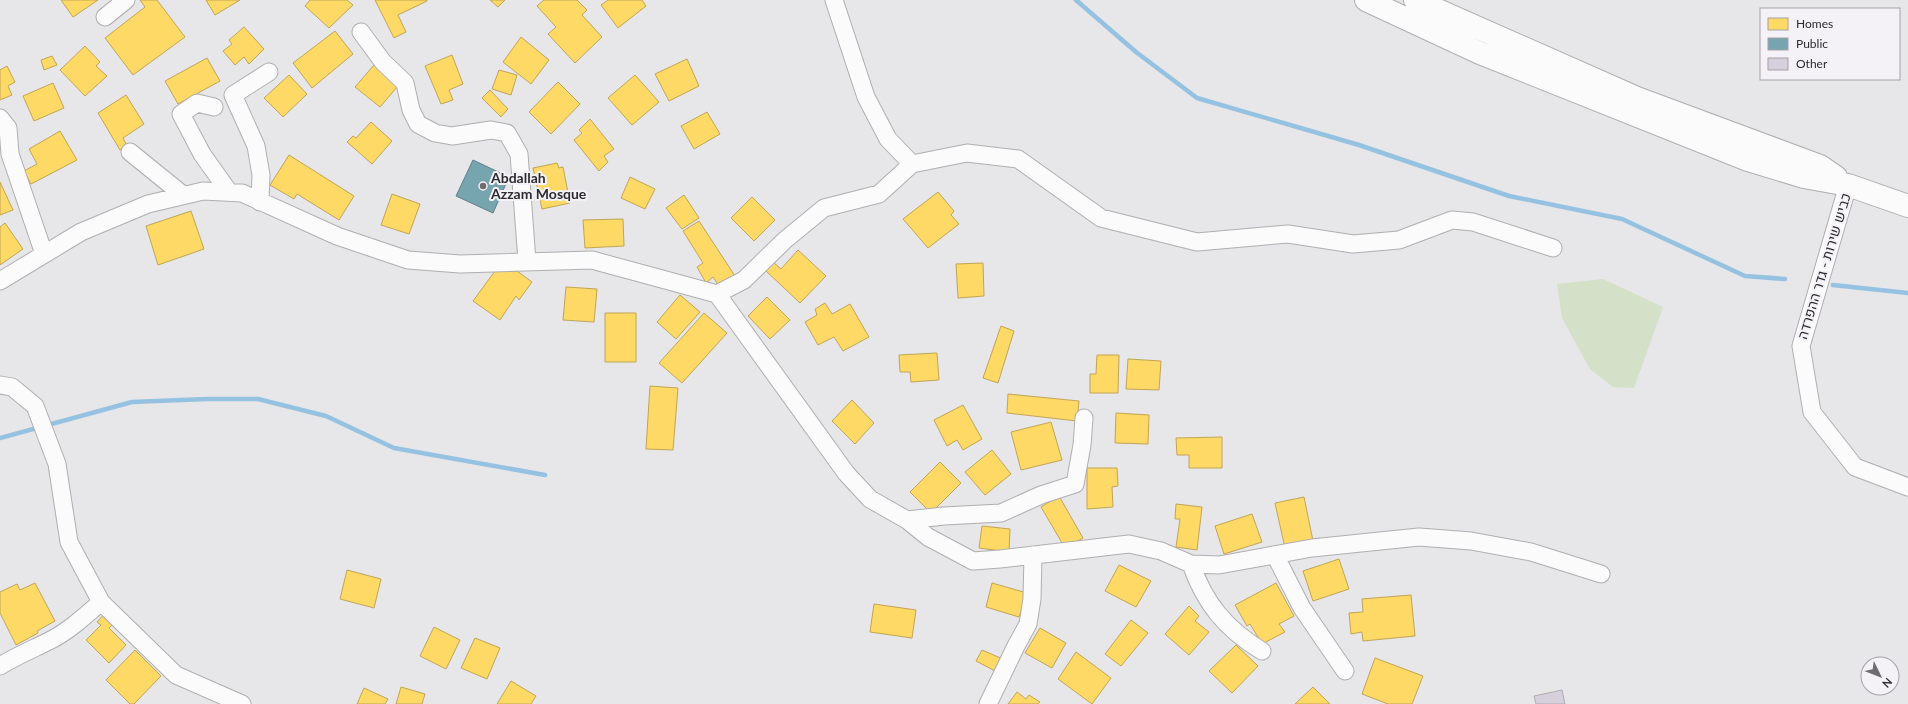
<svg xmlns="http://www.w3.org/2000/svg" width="1908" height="704" viewBox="0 0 1908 704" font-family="Lato,Heebo,sans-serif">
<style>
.green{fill:#d4e0c8}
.homes{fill:#ffd966;stroke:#c0a555}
.public{fill:#76a5af;stroke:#608088}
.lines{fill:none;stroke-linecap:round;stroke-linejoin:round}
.stream{stroke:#95c2e1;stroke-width:4.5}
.building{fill:#d6d0dd;stroke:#aeadaf}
.minor-casing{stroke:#afaeb0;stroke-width:19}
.major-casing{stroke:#afaeb0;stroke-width:24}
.minor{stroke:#fbfbfc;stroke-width:17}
.major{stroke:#fbfbfc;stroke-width:22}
.poi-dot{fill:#6d6c6e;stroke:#f4f2f7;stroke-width:1.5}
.labels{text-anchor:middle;stroke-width:4;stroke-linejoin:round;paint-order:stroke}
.poi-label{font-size:14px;font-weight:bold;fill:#2c2b2d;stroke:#f4f2f7;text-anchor:start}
.street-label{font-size:14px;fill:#2c2b2d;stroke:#f4f2f7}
</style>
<rect width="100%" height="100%" fill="#e7e6e8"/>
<!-- green -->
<path class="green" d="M1603 279 1663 307 1634 388 1613 387 1590 369 1562 318 1557 284Z"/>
<!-- homes -->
<path class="homes" d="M61 0H98L73 17Z
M140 0H157L185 37 133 75 105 38 145 7Z
M206 0H240L215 15Z
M310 0H347L353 5 329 28 305 6Z
M375 0H427V1L398 15 406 32 394 38Z
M490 0H505L498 7Z
M544 0H577L587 10 582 15 602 37 575 63 548 34 556 27 537 6Z
M608 0H642L646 6 618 28 601 5Z
M244 27 264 49 249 64 244 57 235 65 223 51 232 44 229 40Z
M335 31 353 54 312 88 293 63Z
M521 37 549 60 531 84 503 62Z
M85 46 100 62 96 66 107 76 85 96 60 70Z
M452 55 463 84 449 90 453 100 441 104 425 66Z
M52 56 57 65 44 70 41 60Z
M207 58 220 81 178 104 165 81Z
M687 59 699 86 669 101 655 74Z
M374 65 398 86 380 107 355 87Z
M7 66 15 82 8 86 12 95 0 100V70Z
M499 70 517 75 511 95 492 89Z
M289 75 307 94 283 117 264 98Z
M635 75 659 102 632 125 608 98Z
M558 82 580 104 551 134 529 112Z
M53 83 64 108 34 121 23 96Z
M490 90 508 109 501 117 482 98Z
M126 95 144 124 123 138 127 146 120 150 98 113Z
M707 112 720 134 694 149 681 126Z
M590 119 614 149 604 156 608 162 599 171 574 140 582 133 579 130Z
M371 122 392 141 372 164 347 142 353 136 356 138Z
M60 131 77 160 31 184 24 171 37 164 29 149Z
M289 155 354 196 339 220 297 194 294 199 270 185Z
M557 163 559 168 563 167 570 203 542 209 533 168Z
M630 177 655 189 645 209 621 198Z
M0 182 13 210 0 215Z
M938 192 954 211 951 215 959 224 928 248 903 219Z
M392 194 420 204 409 234 381 225Z
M684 195 699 218 682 229 666 208Z
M752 197 775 220 754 241 731 218Z
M191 211 204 249 158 265 146 226Z
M623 219 624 246 585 248 583 220Z
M699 221 735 276 719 286 713 277 706 283 697 267 703 263 683 231Z
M5 223 23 249 0 265V227Z
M798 250 826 276 800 303 765 270 773 262 781 269Z
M983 263 984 296 958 298 956 264Z
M495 271H517L532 282 519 300 516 296 500 320 473 301Z
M566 287 597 289 594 322 563 320Z
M680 295 700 312 676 339 657 322Z
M767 297 790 320 770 339 748 316Z
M825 303 832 314 850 304 869 337 843 351 834 337 818 345 805 322 817 315 815 309Z
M605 313H636V362H605Z
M704 313 727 333 682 383 659 363Z
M1001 326 1014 331 998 383 983 378Z
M937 353 939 380 911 382 910 372H900L899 355Z
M1097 355H1119L1118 393H1090V374H1096Z
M1128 359 1161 361 1159 390 1126 389Z
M650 386 678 388 673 450 646 449Z
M1008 394 1079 401 1077 421 1007 413Z
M852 400 874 423 855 444 832 421Z
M963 405 982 439 963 450 957 440 947 446 934 420Z
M1116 413 1149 415 1148 444 1115 443Z
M1051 422 1062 460 1021 470 1011 432Z
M1222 437V468H1189V455H1177L1176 438Z
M992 450 1011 474 985 495 965 472Z
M940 462 961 483 931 513 910 492Z
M1087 468H1117L1118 486 1112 487 1113 507 1087 509Z
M1059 496 1083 538 1065 548 1041 507Z
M1304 497 1313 541 1285 548 1275 503Z
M1176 504 1202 507 1197 550 1176 547 1180 519H1175Z
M1252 514 1262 542 1224 554 1215 526Z
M982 526 1010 529 1009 552 979 548Z
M1339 559 1349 589 1313 601 1303 571Z
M1119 565 1151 581 1136 607 1105 591Z
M347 570 381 579 374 608 340 599Z
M35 583 55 621 37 631 38 633 16 645 0 613V592L17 584 20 590Z
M992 583 1027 593 1019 617 986 607Z
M1276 583 1294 616 1279 624 1285 632 1262 644 1250 624 1247 626 1235 605Z
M1411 595 1415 636 1363 641 1362 632 1351 634 1349 613 1363 612 1362 599Z
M874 604 916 610 912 638 870 632Z
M1189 606 1199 616 1195 621 1209 632 1189 655 1165 634Z
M106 612 116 621 109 628 126 645 109 663 86 640 101 625 97 622Z
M1131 620 1148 633 1121 666 1105 654Z
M434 627 460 640 446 669 420 656Z
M1040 628 1066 643 1052 668 1025 653Z
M475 638 500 648 487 679 461 668Z
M1236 645 1258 666 1232 693 1209 671Z
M135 650 161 676 134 704H130L106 680Z
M982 650 1005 660 999 673 976 661Z
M1076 652 1111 678 1092 704 1058 679Z
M1375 658 1423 676 1412 704H1388L1362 694Z
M511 681 536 696 531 704H497Z
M401 687 425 694 422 704H396Z
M1313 687 1330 704H1295Z
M364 688 388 699 385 704H357Z
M1017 692 1026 699 1029 695 1040 702 1038 704H1008Z"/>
<!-- public -->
<path class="public" d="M473 160 509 177 493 213 456 196Z"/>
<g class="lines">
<!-- stream -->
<path class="stream" d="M1076 0 1136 52 1197 98 1359 145 1509 196 1622 219 1745 276 1785 279
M1833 285 1908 293
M0 438 132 402 207 399H258L326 416 394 448 545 475"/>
</g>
<!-- building -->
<path class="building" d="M1562 690 1565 704H1536L1534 696Z"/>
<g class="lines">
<defs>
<path id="minor" d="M105 17 126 0
M361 32 383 62 405 83 411 110 418 124 435 133 452 136 491 130 507 133 519 154 527 261
M214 107 197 103 181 114 202 154 229 192
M0 118 8 128 10 154 44 254
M130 152 183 195
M912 164 967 153 1018 159 1101 218 1197 242 1288 234 1353 244 1399 240 1452 220 1473 222 1553 248
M1848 185 1801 346 1812 412 1855 467 1908 487
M260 202 261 175 256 146 233 95 269 72
M0 281 81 232 148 204 203 191 242 193 337 236 408 260 460 264 592 260 717 294 744 280 785 240 824 208 879 194 912 164 888 139 866 97 834 0
M717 294 846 473 870 499 907 520 928 537 973 561 1000 559 1129 544 1161 551 1191 564 1219 565 1312 548 1419 537 1471 541 1531 552 1601 574
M0 385 12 387 35 406 57 464 69 542 101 602 176 675 242 704
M907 520 944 516 1001 513 1041 495 1075 484 1082 445 1084 418
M1275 555 1302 608 1345 671
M1191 564C1205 604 1226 629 1262 651
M0 666C16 656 33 649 49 641 69 631 85 616 101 602
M988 704 1016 646 1028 624 1032 599 1033 555"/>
<path id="major" d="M1366 0 1480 53 1748 160 1804 177 1848 185 1908 206
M1415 0 1637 98 1820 166 1836 177"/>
</defs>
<!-- minor casing -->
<use href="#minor" class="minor-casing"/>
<!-- major casing -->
<use href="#major" class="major-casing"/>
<!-- minor -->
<use href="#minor" class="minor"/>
<!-- major -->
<use href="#major" class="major"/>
</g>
<!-- markers -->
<circle class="poi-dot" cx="483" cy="186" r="4"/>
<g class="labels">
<!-- poi labels -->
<g class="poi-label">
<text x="491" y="183">Abdallah<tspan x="491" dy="16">Azzam Mosque</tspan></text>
</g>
<!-- street labels -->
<g class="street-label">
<text transform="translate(1824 266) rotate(-73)" y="5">כביש שירות - גדר ההפרדה</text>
</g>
</g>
<!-- legend -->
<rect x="1760" y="8" width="140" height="72" fill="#f4f2f7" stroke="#a4a2a6"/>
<rect x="1768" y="18" width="20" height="12" fill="#ffd966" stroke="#a4a2a6"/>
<text x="1796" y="28" font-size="12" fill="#2c2b2d">Homes</text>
<rect x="1768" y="38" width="20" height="12" fill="#76a5af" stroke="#a4a2a6"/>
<text x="1796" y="48" font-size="12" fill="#2c2b2d">Public</text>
<rect x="1768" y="58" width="20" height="12" fill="#d6d0dd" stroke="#a4a2a6"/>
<text x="1796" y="68" font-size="12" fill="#2c2b2d">Other</text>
<!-- north arrow -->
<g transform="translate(1880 676) rotate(133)"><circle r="19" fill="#f4f2f7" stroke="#a4a2a6"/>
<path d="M0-3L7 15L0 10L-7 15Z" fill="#6d6c6e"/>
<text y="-6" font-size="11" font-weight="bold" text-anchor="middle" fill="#2c2b2d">N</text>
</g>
</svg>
